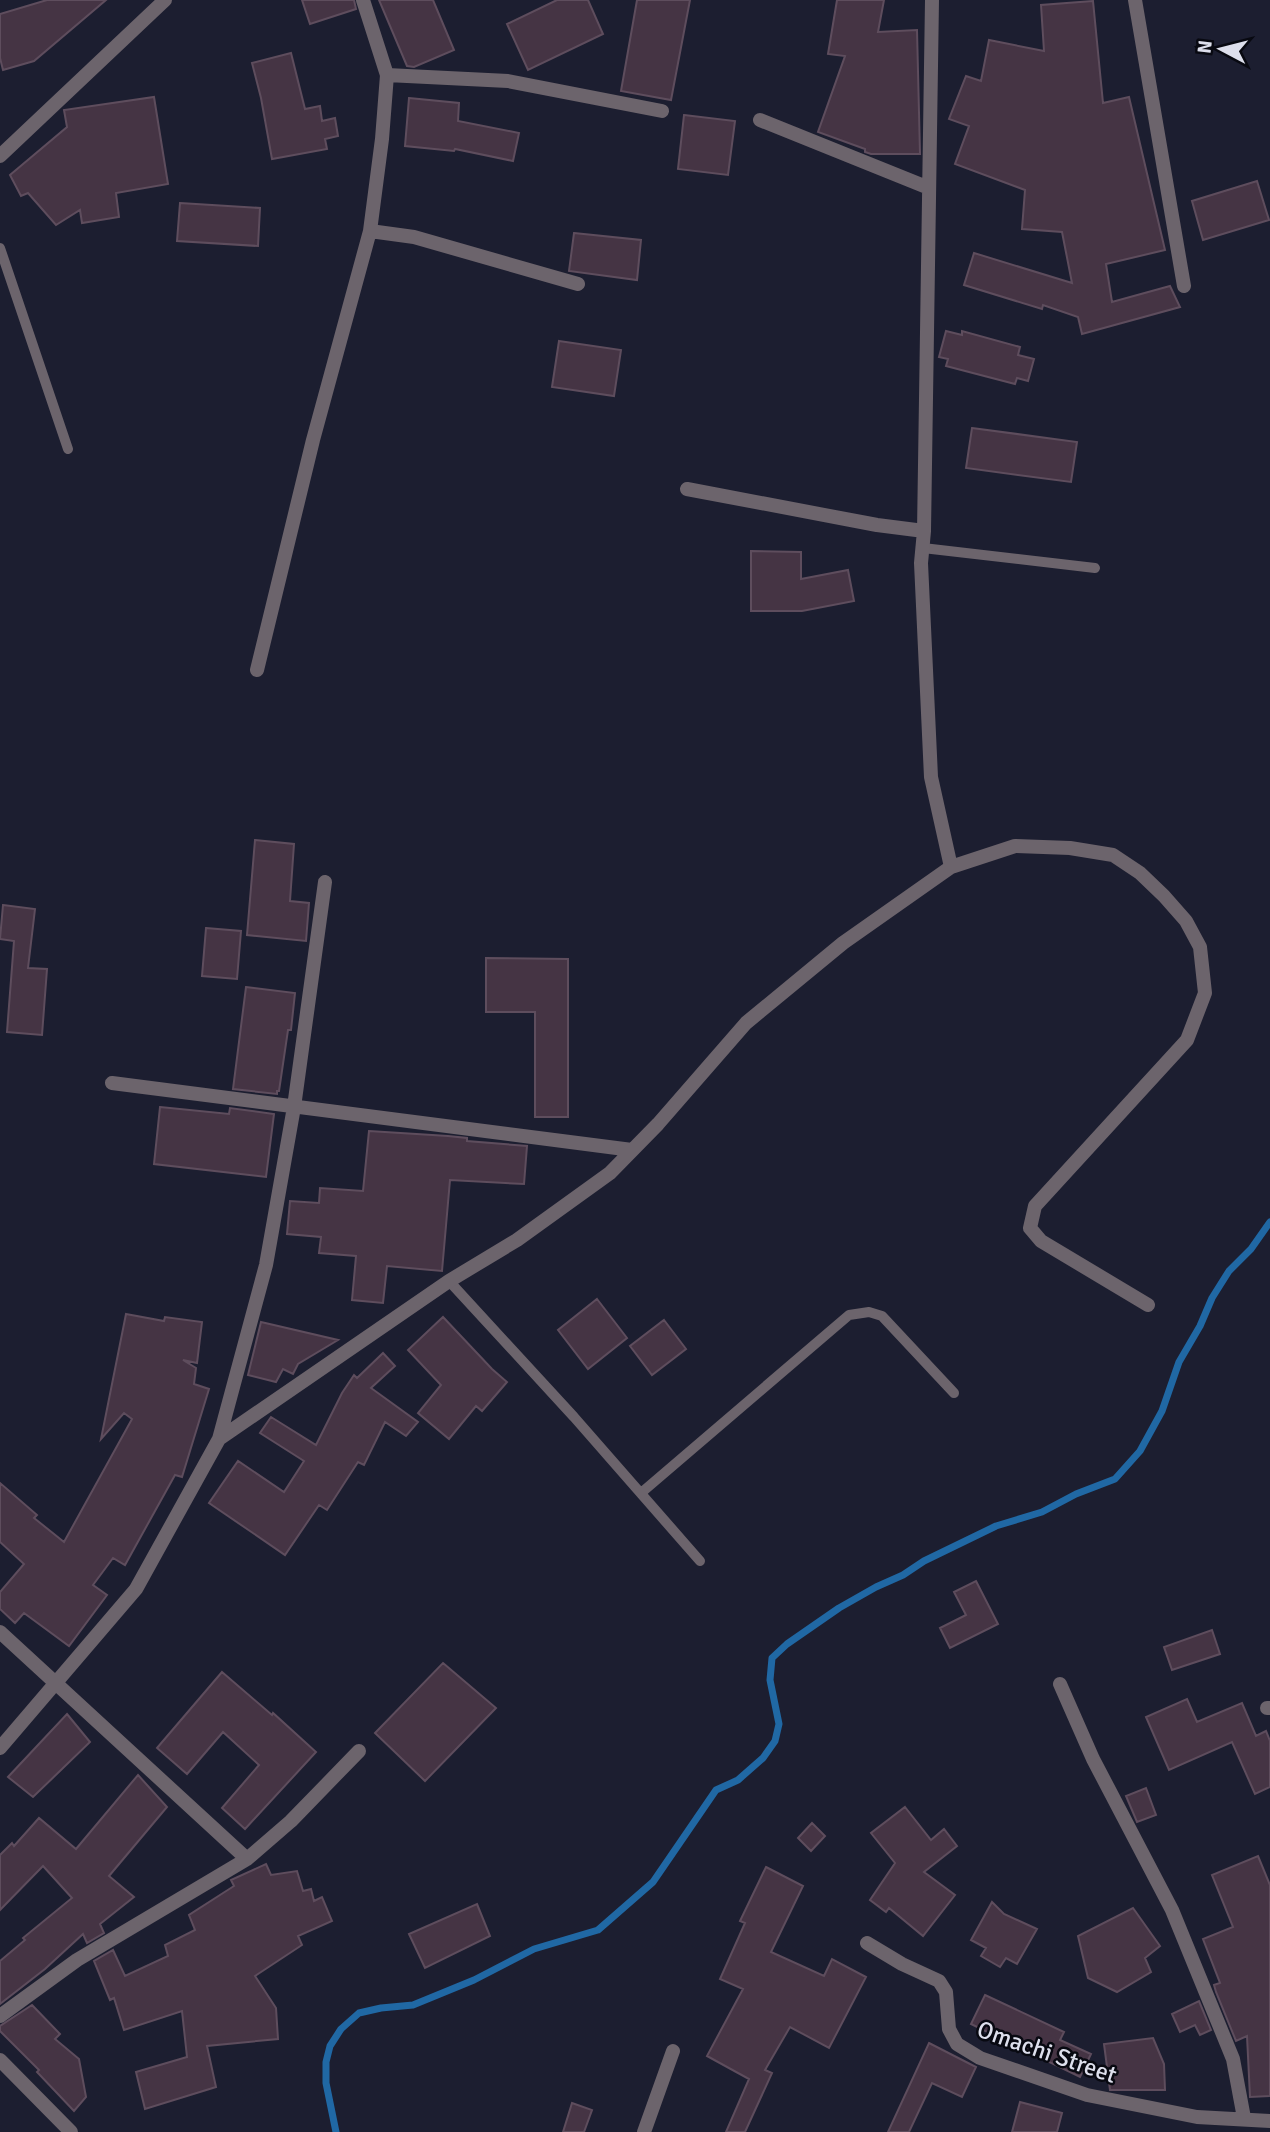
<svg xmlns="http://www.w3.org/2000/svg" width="1270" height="2132" viewBox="0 0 1270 2132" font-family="Signika,sans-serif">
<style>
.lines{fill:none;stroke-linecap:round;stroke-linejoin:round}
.stream{stroke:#2068a4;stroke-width:7}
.building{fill:#453444;stroke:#5e4d5d;stroke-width:2}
.lane{stroke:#6c646c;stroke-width:10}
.street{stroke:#6c646c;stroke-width:14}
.labels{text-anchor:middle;stroke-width:5;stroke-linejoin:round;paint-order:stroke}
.street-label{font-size:24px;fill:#dddfec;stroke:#080911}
</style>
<rect width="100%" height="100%" fill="#1c1e30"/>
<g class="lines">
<!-- stream -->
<path class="stream" d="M336 2132 326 2083V2062L330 2046 341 2029 359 2013 381 2008 413 2005 474 1980 534 1949 598 1930 653 1882 716 1790 738 1780 763 1758 775 1741 779 1724 770 1680 772 1658 787 1644 839 1608 876 1587 903 1575 924 1561 996 1526 1042 1512 1076 1494 1115 1479 1140 1451 1162 1411 1179 1362 1200 1326 1212 1298 1229 1271 1251 1249 1270 1222"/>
</g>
<!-- building -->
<path class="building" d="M47 0H106L34 61 3 70 0 58V14Z
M302 0H354L356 9 310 24Z
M379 0H433L454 50 414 67 407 66Z
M557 0H588L603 34 528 70 507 24Z
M637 0H690L671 100 621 91Z
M837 0H884L878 32 917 30 920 154H871L865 152V149L818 132 845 56 828 54Z
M1093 1 1103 103 1129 97 1165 250 1106 264 1112 302 1170 286 1180 307 1082 334 1078 317 1043 305 1042 309 964 285 974 253 1072 283 1062 232 1022 229 1025 190 955 164 969 126 949 119 966 76 981 81 989 40 1044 51 1041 5Z
M291 53 305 109 320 106 322 121 335 118 338 136 325 139 327 149 272 159 261 98 252 63Z
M154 97 168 184 116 193 119 217 82 223 80 210 56 225 28 193 21 196 10 175 67 127 64 110Z
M409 98 459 103 458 121 519 133 513 161 455 149 454 151 405 146Z
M684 115 735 121 728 175 678 169Z
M1257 181 1269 220 1203 240 1192 201Z
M180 203 260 208 258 246 177 241Z
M574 233 641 240 637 280 569 271Z
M946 331 962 335V331L1020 347 1018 355 1034 359 1028 381 1017 378 1015 384 946 366 948 359 939 357Z
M559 341 621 350 614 396 552 387Z
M972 428 1077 442 1071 482 966 468Z
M751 551 801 552V579L848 570 854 601 802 611H751Z
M255 840 294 844 290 901 309 903 306 941 247 935Z
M3 905 35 909 28 968 47 969 42 1035 7 1032 14 941 0 939Z
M206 928 241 931 237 979 202 976Z
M486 958 568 959V1117H535V1012H486Z
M246 987 295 993 291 1030H288L279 1091H277V1094L233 1089Z
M160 1107 229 1114 230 1108 274 1114 266 1177 154 1164Z
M369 1131 448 1136 467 1138V1141L527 1146 524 1184 450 1180 442 1271 387 1266 383 1303 352 1300 356 1256 319 1253 321 1237 287 1234 290 1201 319 1203 320 1188 363 1191Z
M597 1299 627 1338 588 1369 558 1330Z
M126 1314 164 1321 165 1317 202 1322 197 1363 183 1360 196 1368 194 1384 209 1389 182 1477 175 1475 125 1565 113 1558 93 1585 107 1595 69 1646 24 1613 15 1623 0 1609V1592L24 1564 0 1542V1483L37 1515 34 1518 64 1542 132 1419 124 1413 101 1439Z
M443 1317 492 1369 507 1382 482 1411 476 1406 449 1439 418 1413 441 1385 408 1350Z
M664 1320 686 1349 652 1375 630 1346Z
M261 1322 338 1340 298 1364 293 1374 283 1369 276 1382 248 1375Z
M383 1353 395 1366 371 1388 418 1422 406 1436 385 1422 364 1465 358 1462 327 1510 319 1505 285 1555 209 1503 238 1461 284 1492 304 1461 260 1433 271 1417 316 1445 342 1393 354 1375 357 1378Z
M976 1581 998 1624 950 1648 940 1628 966 1615 954 1592Z
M1212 1630 1220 1654 1172 1670 1164 1647Z
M443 1663 496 1708 425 1781 375 1733Z
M222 1672 272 1715 273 1713 316 1752 245 1829 222 1808 259 1765 223 1732 187 1774 157 1748Z
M1187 1699 1197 1722 1242 1703 1256 1736 1266 1731 1270 1741V1787L1255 1794 1232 1742 1169 1770 1146 1717Z
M67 1714 90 1742 33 1797 8 1777Z
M138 1775 167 1807 109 1876 134 1897 100 1924 104 1933 87 1943 83 1934 45 1969 0 2004V1961L25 1940 23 1938 72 1898 43 1866 0 1910V1855L12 1843 14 1846 39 1818 76 1849Z
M1146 1788 1156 1815 1137 1822 1126 1796Z
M905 1807 931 1840 944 1829 957 1846 924 1872 955 1895 923 1936 889 1908 886 1912 870 1900 895 1863 871 1833Z
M812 1823 825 1836 811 1851 798 1838Z
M1258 1856 1270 1885V2096L1250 2097 1247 2036 1236 2041 1216 1992 1214 1985 1220 1983 1203 1939 1233 1927 1212 1875Z
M266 1864 271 1875 297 1871 303 1891 311 1889 314 1901 322 1897 332 1921 298 1936 302 1945 255 1976 276 2008 278 2039 207 2046 216 2087 145 2109 136 2072 187 2057 182 2011 124 2030 114 1998 110 2000 94 1961 113 1950 125 1976 168 1956 165 1945 195 1930 189 1915 234 1886 231 1880Z
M766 1867 803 1886 771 1952 824 1976 832 1959 866 1977 829 2048 790 2027 765 2070 772 2073 745 2132H726L749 2079 707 2056 743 1989 720 1979 745 1923 740 1921Z
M992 1902 1004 1914 1037 1929 1017 1964 1006 1958 1000 1967 981 1956 986 1948 971 1940Z
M477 1904 490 1936 425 1968 409 1934Z
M1133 1908 1160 1946 1145 1958 1151 1972 1117 1992 1088 1978 1078 1936Z
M985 1995 1064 2032 1060 2040 1091 2054 1080 2077 971 2024Z
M1199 2001 1211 2030 1200 2035 1195 2025 1180 2032 1172 2014Z
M32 2005 60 2034 55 2039 79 2059 86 2097 74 2111 37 2072 39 2070 0 2031V2026Z
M1153 2038 1164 2064 1165 2090H1110L1104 2044Z
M929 2043 976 2067 962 2097 932 2083 909 2132H888Z
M1020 2102 1062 2113 1057 2132H1012Z
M572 2103 592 2110 584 2132H563Z"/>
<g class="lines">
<!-- lane -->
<path class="lane" d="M0 248 68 449
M923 548 1095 568
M449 1281 574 1417 700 1561
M641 1493 849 1315 869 1312 882 1316 954 1393"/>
<!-- street -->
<path class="street" d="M1135 0 1184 286
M387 75 508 81 662 111
M760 120 929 188
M0 156 165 0
M370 231 414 237 578 284
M687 489 877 525 924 531 932 0
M924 531 921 563 931 777 951 867 1015 846 1070 848 1113 855 1140 873 1164 896 1186 921 1200 947 1205 993 1187 1040 1035 1206 1030 1228 1041 1241 1148 1305
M257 670 313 440 370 231 382 139 387 75 363 0
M112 1083 632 1150
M219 1439 449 1281 517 1240 610 1173 658 1124 746 1023 843 943 951 867
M0 1632 247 1859
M1060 1684 1093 1759 1172 1910 1233 2059 1244 2118
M1267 1708H1270
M0 1748 136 1589 219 1439 266 1265 294 1107 325 882
M867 1943 902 1964 939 1981 946 1992 949 2029 957 2044 980 2058 1087 2095 1197 2117 1270 2121
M0 2016 77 1960 247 1859 291 1821 359 1751
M0 2060 71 2132
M644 2132 673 2051"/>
</g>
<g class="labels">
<!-- street labels -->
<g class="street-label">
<text transform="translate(1047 2052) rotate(19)" y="8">Omachi Street</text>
</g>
</g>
<!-- north arrow -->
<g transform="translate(1221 49) rotate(277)" stroke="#080911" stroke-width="5" paint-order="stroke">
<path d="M0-5L12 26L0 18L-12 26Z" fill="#dddfec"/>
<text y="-10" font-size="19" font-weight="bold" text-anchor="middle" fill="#dddfec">N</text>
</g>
</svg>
